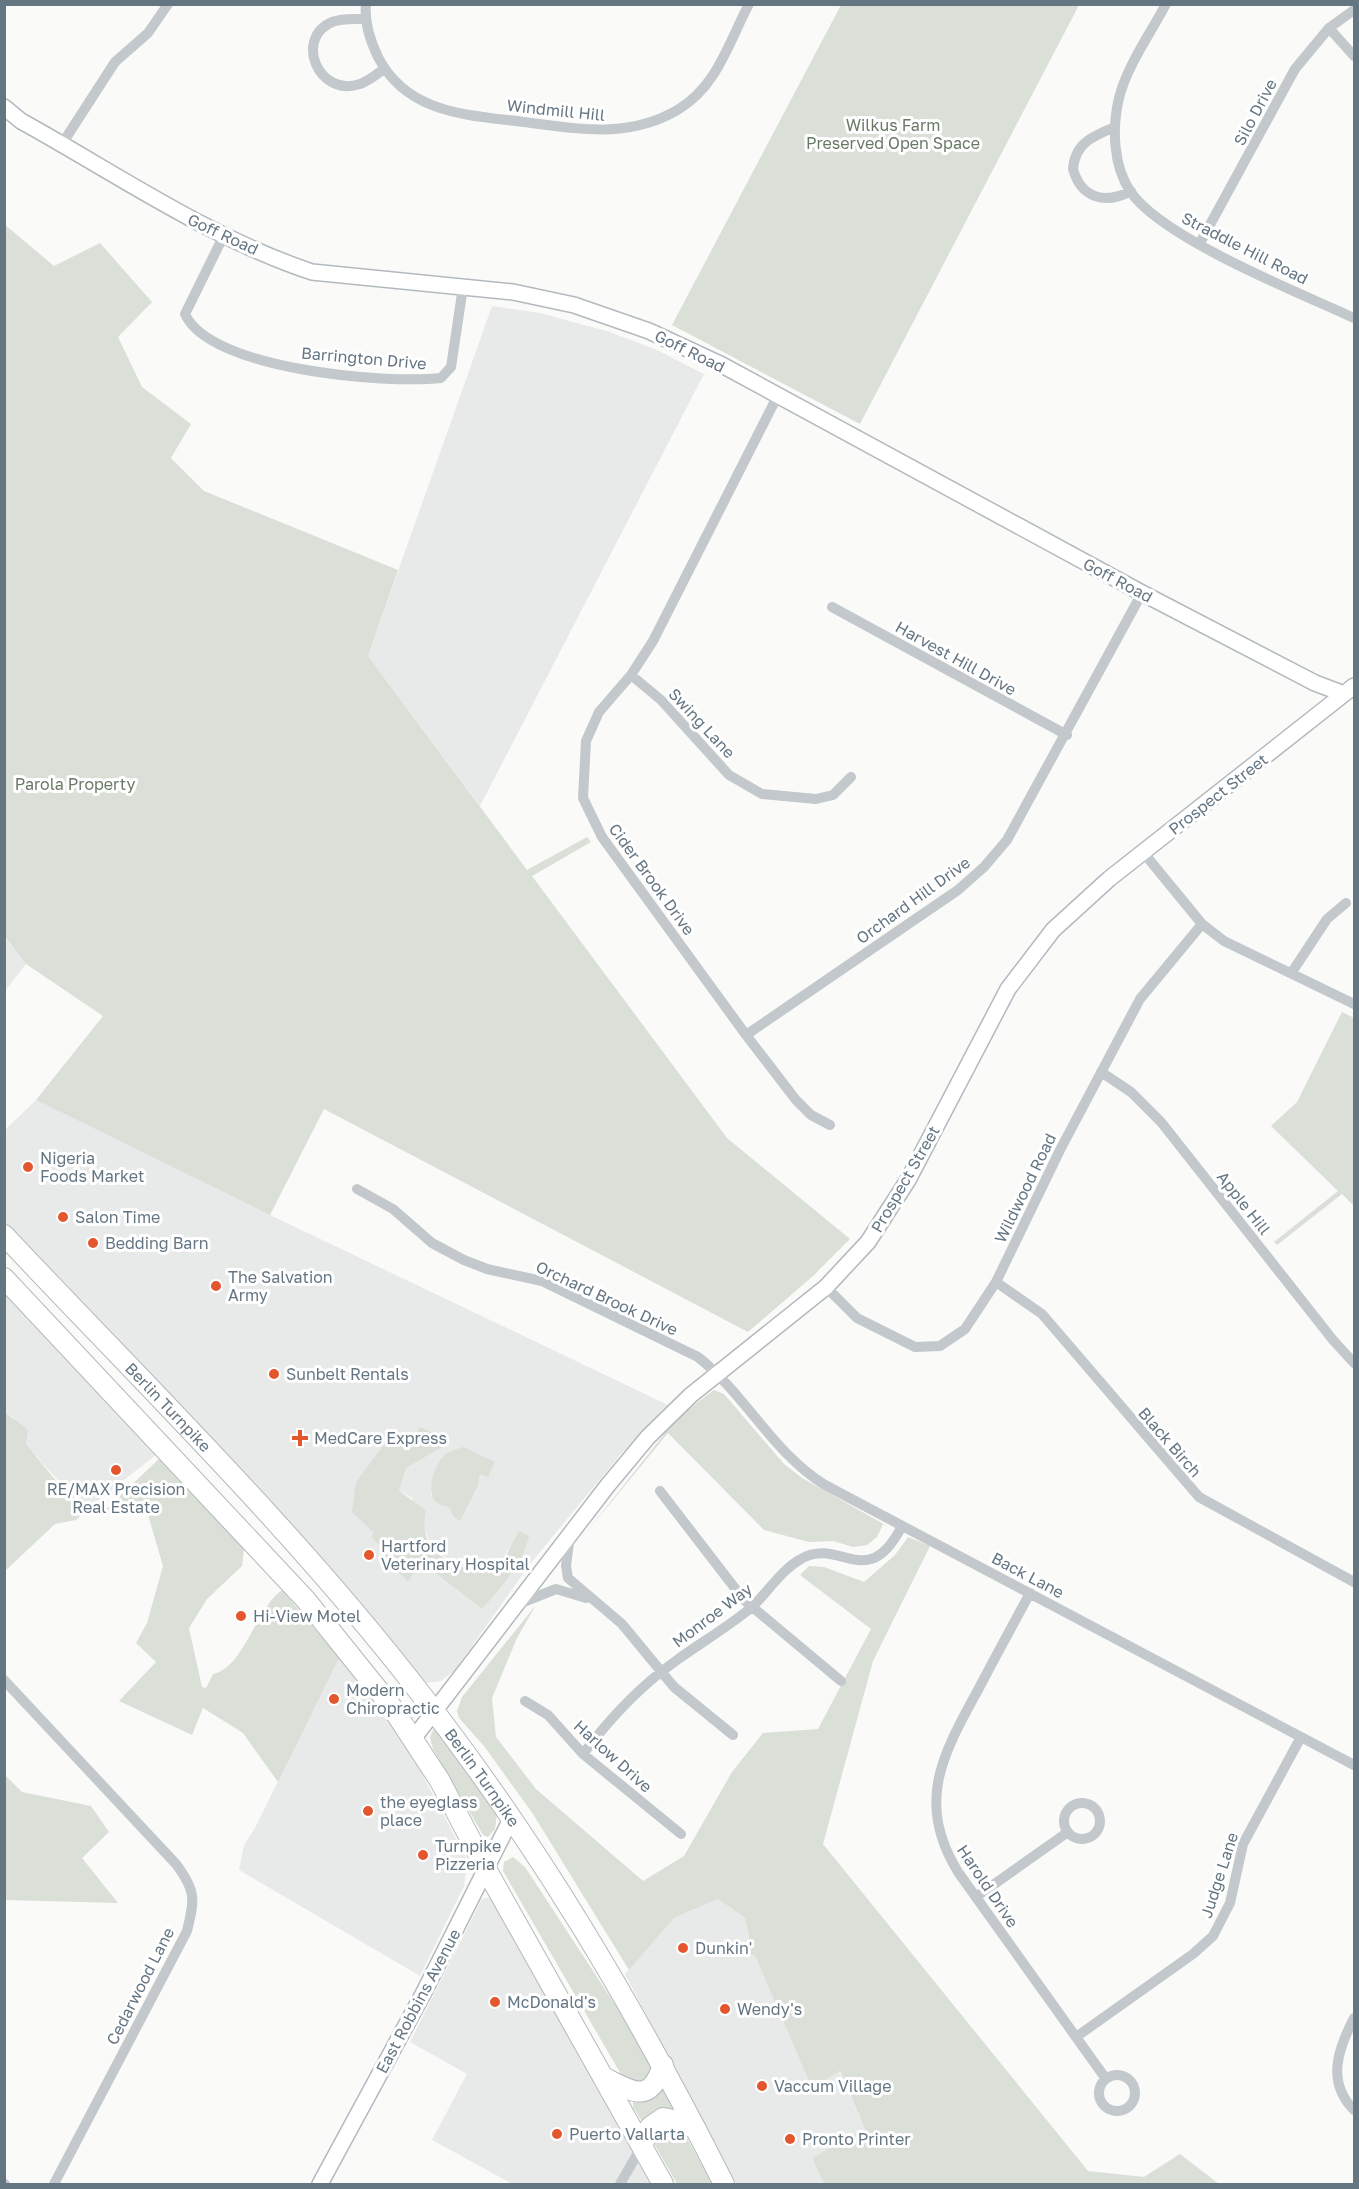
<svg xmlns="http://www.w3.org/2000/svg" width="1359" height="2189" viewBox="0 0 1359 2189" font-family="'Golos Text',sans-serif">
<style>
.built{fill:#e8e9e9;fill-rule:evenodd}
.green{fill:#dadfd7}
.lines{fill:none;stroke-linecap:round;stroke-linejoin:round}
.secondary-casing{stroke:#b3babf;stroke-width:18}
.highway-casing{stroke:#b4b9bd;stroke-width:22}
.street{stroke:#c3c8cc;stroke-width:10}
.secondary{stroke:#fff;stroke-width:15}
.highway{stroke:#fff;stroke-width:20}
.poi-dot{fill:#e4572e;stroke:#fff;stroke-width:2}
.labels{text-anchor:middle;stroke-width:6;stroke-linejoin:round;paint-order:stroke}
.street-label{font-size:16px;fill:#657683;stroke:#fff}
.park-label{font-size:16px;fill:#687a64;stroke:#fff}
.poi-label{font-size:16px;fill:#657683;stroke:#fff;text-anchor:start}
</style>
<rect width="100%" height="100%" fill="#fafaf8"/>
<!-- built -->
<path class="built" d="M492 306 540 313 610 332 657 350 704 374 480 806 368 656Z
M5 938 26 964 5 991Z
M36 1100 270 1215 668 1405 620 1455 531 1563 454 1671 441 1681 427 1683 416 1675 5 1223V1130ZM421 1427 441 1447 406 1468 399 1491 412 1498 433 1550 465 1569 486 1573 498 1568 519 1531 482 1609 437 1573 419 1566 408 1582 384 1556 387 1553 372 1538ZM494 1462 480 1473 452 1515 450 1508 431 1495 433 1477Z
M4 1290 157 1454 91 1506 81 1505 44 1465 26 1443 13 1417 5 1412Z
M342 1651 394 1721 468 1861 464 1886 420 1976 239 1870 244 1845 255 1828Z
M491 1897 654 2184H509V2182L432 2140 467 2074 410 2042 482 1899Z
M718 1899 745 1918 749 1935 745 1953 755 1956 812 2088 839 2071 865 2129 812 2158 824 2184H734L625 1974 674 1918Z"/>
<!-- green -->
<path class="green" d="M841 5H1079L860 424 672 325Z
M4 224 54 266 100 243 152 302 118 337 142 387 191 424 171 458 204 491 398 570 368 656 527 870 587 837 591 842 532 876 727 1138 850 1239 813 1276 748 1332 324 1109 270 1215 36 1100 103 1016 26 964 5 937Z
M1342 1012 1354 1018V1206L1342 1194 1277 1245 1274 1242 1338 1191 1271 1126 1297 1102Z
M714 1390 724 1394 784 1464 802 1478 889 1527 883 1524 877 1537 867 1545 853 1547 833 1541 809 1542 764 1530 668 1433 581 1539 677 1418Z
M5 1412 28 1430 26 1443C40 1461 70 1503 91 1506L76 1520 55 1524 5 1571Z
M420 1427 436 1434 442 1447 406 1468 399 1491 426 1510C423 1523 424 1537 432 1548 442 1561 485 1582 499 1567 505 1560 513 1540 519 1531L529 1536C522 1565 501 1587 482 1609L437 1574 419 1566 408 1582 384 1557 387 1553 372 1538 373 1532 352 1512 356 1482 395 1430 415 1439Z
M463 1447 495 1462 488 1477 480 1474 478 1485 460 1521 452 1515 450 1508C446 1506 440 1505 436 1502 425 1493 435 1462 445 1455 450 1451 458 1449 463 1447Z
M162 1456 244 1548 242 1566 207 1599 189 1628 202 1687 206 1688 213 1674C244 1668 256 1608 282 1590L339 1658 278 1782 243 1733 203 1708 192 1735 119 1701 156 1662 136 1643 147 1623 163 1566 146 1508 99 1516Z
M908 1537 930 1546 873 1661 823 1844 1088 2171 1144 2177 1180 2154 1219 2184H824L812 2158 865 2129 840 2071 812 2088 755 1956 745 1953 749 1935 745 1918 718 1899 674 1918 629 1970 533 1814 484 1746 459 1718 457 1711 462 1697 536 1605 517 1638 492 1698 496 1737 536 1789 643 1881 684 1856 732 1772 763 1733 818 1729 871 1629 800 1575 809 1566 824 1567 864 1582 895 1555Z
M434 1728H437L497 1814 495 1829 488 1837 483 1835 433 1749 430 1737Z
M4 1774 22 1792 91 1806 109 1832 82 1858 118 1903 5 1900Z
M513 1857 525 1867 648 2055 653 2072 642 2086 622 2076 503 1871 504 1862Z
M661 2085 676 2110 643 2123 633 2107V2102Z
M661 2126 684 2132 712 2184H677L652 2140Z"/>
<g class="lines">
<defs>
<path id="secondary" d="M4 107 21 121C117 174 207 237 312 272L513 292 574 305 649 331 722 365 1142 593 1315 683 1344 694
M413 1739 608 1485 648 1437 691 1395 826 1287 868 1242 908 1180 1008 989 1053 930 1109 879 1354 686
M320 2184 423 1994 512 1817"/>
<g id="highway">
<path id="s1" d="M4 1235C144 1384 292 1528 417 1689 540 1846 635 2008 724 2184"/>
<path d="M4 1278 305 1599 391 1706 440 1781 486 1869 663 2184"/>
<path d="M603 2077C632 2092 650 2105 663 2065"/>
<path d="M642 2146 650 2127 663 2118 680 2121 696 2129"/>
</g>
</defs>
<!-- secondary casing -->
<use href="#secondary" class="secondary-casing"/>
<!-- highway casing -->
<use href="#highway" class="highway-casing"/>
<!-- street -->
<path class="street" d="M366 4C364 23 370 40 378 57 407 114 468 115 524 122 579 129 630 139 679 109 717 86 729 42 749 4
M1166 4C1150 34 1127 66 1119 98 1112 128 1113 165 1130 191 1161 238 1300 293 1354 318
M365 19C354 19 342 18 332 22 294 38 318 98 360 84 369 81 377 74 384 69
M1329 28 1354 56
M1115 127C1093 136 1075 143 1073 169 1081 198 1105 205 1131 191
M62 144 115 62 148 33 168 4
M224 235 185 314C210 370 386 384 441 378L451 367 463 287
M1200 243 1295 69 1329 28 1354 10
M777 397 653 641 631 675 599 712 586 741 583 798 602 837 746 1035 796 1100 811 1115 830 1125
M832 607 1067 735
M631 675 661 700 729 775 762 794 816 799 833 795 851 777
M1143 852 1202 924 1224 941 1354 1004
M1292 972 1327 919 1346 903
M746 1035 958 890 984 867 1007 840 1142 593
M1101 1072 1131 1092 1161 1122 1333 1340 1354 1363
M357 1189 393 1209 432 1243 464 1260 487 1269 542 1281 698 1357C746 1395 772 1452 825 1485L1354 1765
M996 1282 1042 1314 1199 1497 1354 1582
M826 1287 857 1318 915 1347 940 1346 965 1329 996 1282 1060 1150 1140 999 1202 924
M660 1491 744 1600 841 1681
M570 1535 566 1566 568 1578 622 1624 674 1687 733 1735
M1030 1593C1013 1625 995 1657 978 1690 943 1754 915 1802 958 1872L1106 2079
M516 1605 556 1589 586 1598
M4 1680 176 1864C196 1891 195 1899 187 1931L54 2184
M525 1701 548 1715 583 1754 681 1834
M583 1754C610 1718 640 1686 677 1660 702 1642 728 1627 752 1607 768 1592 781 1570 801 1559 840 1536 867 1594 902 1526
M1064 1821a18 18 0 1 1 36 0a18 18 0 1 1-36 0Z
M976 1897 1068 1832
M1354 2018C1338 2049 1326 2082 1354 2110
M1076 2037 1193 1954 1213 1936 1230 1903 1243 1844 1301 1737
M1099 2093a18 18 0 1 1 36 0a18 18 0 1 1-36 0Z
M4 2184H5
M620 2184 642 2146"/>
<!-- secondary -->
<use href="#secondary" class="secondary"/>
<!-- highway -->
<use href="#highway" class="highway"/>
</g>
<!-- markers -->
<g class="poi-dot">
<circle cx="28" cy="1167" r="6"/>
<circle cx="63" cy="1217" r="6"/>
<circle cx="93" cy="1243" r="6"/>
<circle cx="216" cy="1286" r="6"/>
<circle cx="274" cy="1374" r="6"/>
<path d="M297 1429h6v6h6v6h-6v6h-6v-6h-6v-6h6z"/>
<circle cx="116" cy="1470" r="6"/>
<circle cx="369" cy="1555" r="6"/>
<circle cx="241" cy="1616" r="6"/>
<circle cx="334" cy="1699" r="6"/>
<circle cx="368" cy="1811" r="6"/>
<circle cx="423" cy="1855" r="6"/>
<circle cx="683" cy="1948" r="6"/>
<circle cx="495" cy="2002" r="6"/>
<circle cx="725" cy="2009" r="6"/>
<circle cx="762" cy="2086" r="6"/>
<circle cx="557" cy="2134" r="6"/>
<circle cx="790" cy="2139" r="6"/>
</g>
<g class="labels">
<!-- street labels -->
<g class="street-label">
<text transform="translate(556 110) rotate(6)" y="6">Windmill Hill</text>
<text transform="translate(1255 112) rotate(-62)" y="6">Silo Drive</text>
<text transform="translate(223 234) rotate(25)" y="6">Goff Road</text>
<text transform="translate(1245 248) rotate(27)" y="6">Straddle Hill Road</text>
<text transform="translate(690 351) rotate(26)" y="6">Goff Road</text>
<text transform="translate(364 358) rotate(5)" y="6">Barrington Drive</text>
<text transform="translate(1118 580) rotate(28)" y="6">Goff Road</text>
<text transform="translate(956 658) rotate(29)" y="6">Harvest Hill Drive</text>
<text transform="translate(702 723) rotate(47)" y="6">Swing Lane</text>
<text transform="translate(1218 794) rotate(-38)" y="6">Prospect Street</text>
<text transform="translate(652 879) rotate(54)" y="6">Cider Brook Drive</text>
<text transform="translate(913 900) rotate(-36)" y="6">Orchard Hill Drive</text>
<text transform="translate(905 1179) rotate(-60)" y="6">Prospect Street</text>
<text transform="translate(1025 1188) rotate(-64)" y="6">Wildwood Road</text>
<text transform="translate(1244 1203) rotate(52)" y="6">Apple Hill</text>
<text transform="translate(607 1298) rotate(25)" y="6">Orchard Brook Drive</text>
<text dy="6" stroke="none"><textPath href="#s1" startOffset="238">Berlin Turnpike</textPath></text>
<text transform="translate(1170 1442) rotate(49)" y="6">Black Birch</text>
<text transform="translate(1028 1575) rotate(28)" y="6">Back Lane</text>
<text transform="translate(712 1615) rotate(-37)" y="6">Monroe Way</text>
<text transform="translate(613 1756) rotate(42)" y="6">Harlow Drive</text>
<text dy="6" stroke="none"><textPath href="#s1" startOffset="724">Berlin Turnpike</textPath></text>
<text transform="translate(1219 1875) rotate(-72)" y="6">Judge Lane</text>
<text transform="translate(988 1886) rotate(56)" y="6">Harold Drive</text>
<text transform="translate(140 1986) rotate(-63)" y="6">Cedarwood Lane</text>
<text transform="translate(418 2001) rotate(-62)" y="6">East Robbins Avenue</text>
</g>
<!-- park labels -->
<g class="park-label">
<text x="893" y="131">Wilkus Farm<tspan x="893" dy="18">Preserved Open Space</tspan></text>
<text x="75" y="790">Parola Property</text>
</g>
<!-- poi labels -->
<g class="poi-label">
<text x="40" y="1164">Nigeria<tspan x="40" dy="18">Foods Market</tspan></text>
<text x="75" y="1223">Salon Time</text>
<text x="105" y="1249">Bedding Barn</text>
<text x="228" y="1283">The Salvation<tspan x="228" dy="18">Army</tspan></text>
<text x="286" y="1380">Sunbelt Rentals</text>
<text x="314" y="1444">MedCare Express</text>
<text x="116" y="1495" text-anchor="middle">RE/MAX Precision<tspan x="116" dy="18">Real Estate</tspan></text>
<text x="381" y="1552">Hartford<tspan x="381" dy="18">Veterinary Hospital</tspan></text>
<text x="253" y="1622">Hi-View Motel</text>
<text x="346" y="1696">Modern<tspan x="346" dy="18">Chiropractic</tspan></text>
<text x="380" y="1808">the eyeglass<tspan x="380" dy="18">place</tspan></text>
<text x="435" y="1852">Turnpike<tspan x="435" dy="18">Pizzeria</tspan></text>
<text x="695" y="1954">Dunkin'</text>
<text x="507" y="2008">McDonald's</text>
<text x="737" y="2015">Wendy's</text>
<text x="774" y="2092">Vaccum Village</text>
<text x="569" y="2140">Puerto Vallarta</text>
<text x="802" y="2145">Pronto Printer</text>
</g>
</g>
<!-- border -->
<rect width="1359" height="2189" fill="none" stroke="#657683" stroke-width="12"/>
</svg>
